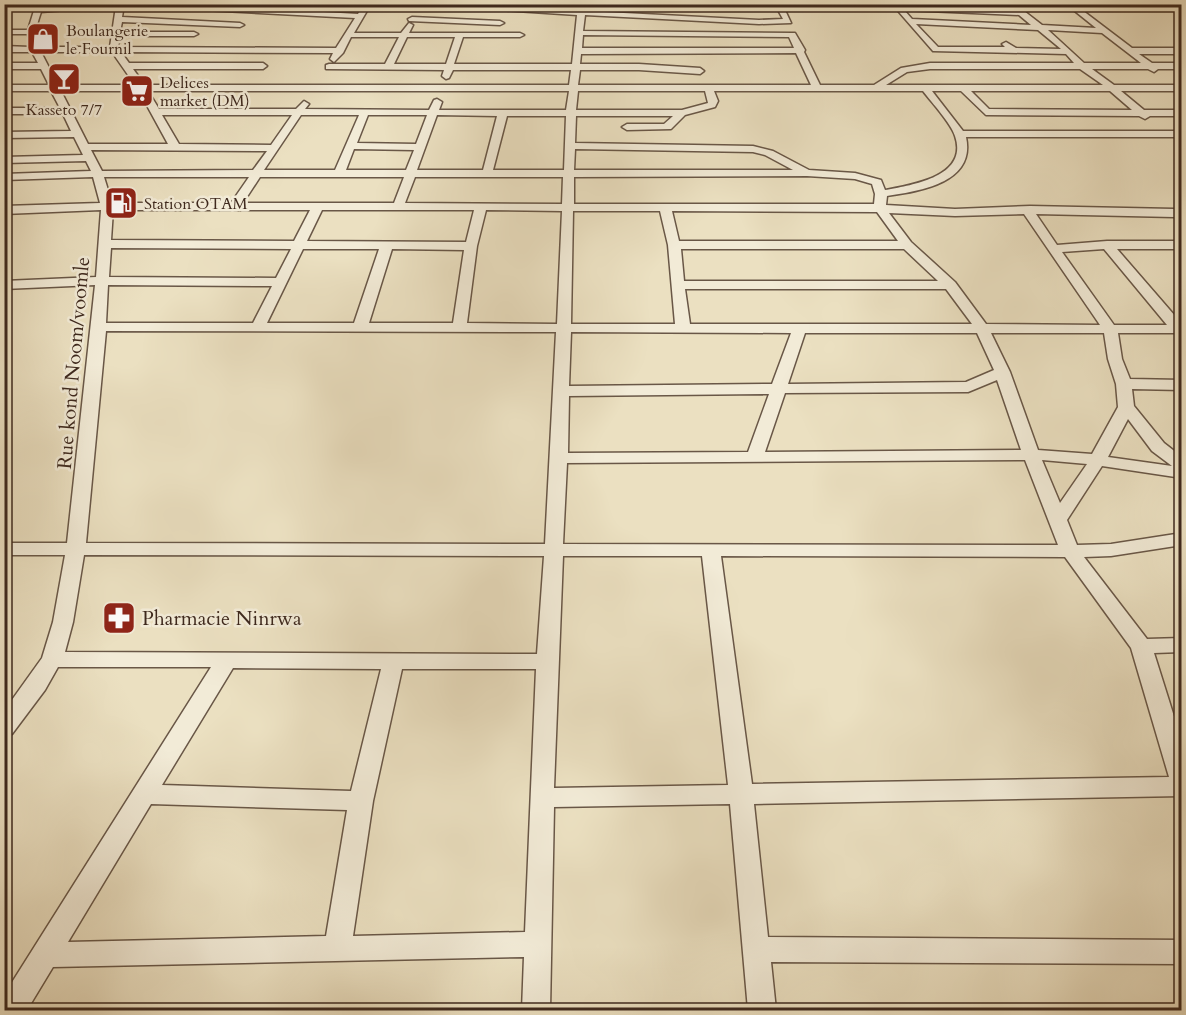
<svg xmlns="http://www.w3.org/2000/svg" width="1186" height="1015" viewBox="0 0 1186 1015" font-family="Cardo,serif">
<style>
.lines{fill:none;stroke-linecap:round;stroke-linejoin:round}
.minor-casing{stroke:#695747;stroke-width:3}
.minor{fill:#f2ebd7;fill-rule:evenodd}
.labels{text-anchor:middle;stroke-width:5;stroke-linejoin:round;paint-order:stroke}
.far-poi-label{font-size:16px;fill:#3e291e;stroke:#f2ebd7;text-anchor:start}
.street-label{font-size:20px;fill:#3e291e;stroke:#f2ebd7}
.poi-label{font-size:20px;fill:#3e291e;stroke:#f2ebd7;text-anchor:start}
</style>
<rect width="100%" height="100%" fill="#ebe0c1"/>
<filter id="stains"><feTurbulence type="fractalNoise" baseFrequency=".00333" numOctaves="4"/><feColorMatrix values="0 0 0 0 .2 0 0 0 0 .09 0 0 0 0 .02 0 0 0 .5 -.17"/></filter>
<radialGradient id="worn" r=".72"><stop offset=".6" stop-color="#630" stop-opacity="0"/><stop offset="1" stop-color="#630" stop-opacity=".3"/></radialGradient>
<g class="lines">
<defs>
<path id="minor" d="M36 4H44L43 7C148 0 253 8 358 14L364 4H371L354 33H401L409 23 413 25 409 33H520L524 35 520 37H463L454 64H572L577 15 404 4H461L578 10V4H586L585 11 759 20 783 19 778 10 693 4 780 6 784 8 791 23 759 24 585 15 583 31 792 33H795L805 50 804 52 820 85H874L901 68 930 63H1074L1066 54 933 51 892 4 1013 10 1007 4H1015L1042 25 1096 28 1066 4H1074L1132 48H1182V54H1139L1152 63H1182V69H1158L1154 72 1148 69H1092L1114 85H1182V91H1121L1144 110H1182V116H1150L1145 119 1139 116 986 115 961 91H932L963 131H1182V137H966C976 183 920 191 887 196L886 205 955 209 1030 206 1174 209 1180 213 1174 217 1036 214 1057 245 1107 241H1182V249H1117L1182 324V333H1118L1122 359 1130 379 1182 380V390L1132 389 1134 406 1164 443 1182 457V478L1102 466 1067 520 1077 545 1111 544 1182 533V545L1111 556 1084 557 1147 639 1182 638V652L1154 653 1182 742V796L754 804 768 937 1182 940V964L771 962 776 1010H748L730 804 554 807 550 1010H522L524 957 53 967 27 1010H4V995L211 667H58L45 690 12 734 4 736V711L42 658 53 622 65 555H4V543H67L95 285 4 289V281L96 277 101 210 4 214V206L100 203 93 177 4 180V174L91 171 86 161 4 163V157L83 155 74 137 4 138V132L71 131 63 114H4V108H60L51 91H4V85H49L41 69H4V63H38L32 52H4V46L30 47 28 34H4V30H28ZM124 5 127 6 355 18 336 48 118 47 120 36H194L198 34 194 32H120L122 22 240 27 244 25 240 23 122 17ZM116 6 110 47H38C33 35 37 24 41 12ZM904 10 1019 15 1031 25 912 19ZM916 24 1038 30 1061 49 1016 48 1006 42 1002 44 1005 47H938ZM1048 30 1102 33 1141 63H1084ZM583 35 789 37 794 48H582ZM351 37H399L385 64H329L326 65V69L444 70 442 76 446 79 449 78 453 70H571L569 85H145L133 69H263L267 66 263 63H129L121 52 333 53 330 59 334 62 343 53ZM407 37H455L446 64H394ZM41 52H112L135 85H58ZM796 53 811 85H578L580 70H639L700 74 704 71 700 68 639 64H580L581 54ZM930 69H1080L1103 85H886L907 72ZM61 91H139L168 144H88ZM148 91H569L566 110H439L442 102 437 99 434 100 429 110 305 109 309 104 304 101 296 109H159ZM578 91H705L708 103 682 110H576ZM714 91H923C932 103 951 123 955 136 969 176 913 185 885 190L881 180 855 173 809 170 773 151 753 146 575 143 576 116H673L664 124H627L622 127 627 130 671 129 685 115 715 107 718 101ZM971 91H1110L1132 110 989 109ZM162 115H292L271 145 179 144ZM301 115H359L335 170H264ZM368 115H427L416 144 357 143ZM437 115 497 116 483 170H417ZM507 116H566L564 170H493ZM354 149 414 150 406 170H346ZM575 149 753 152 765 155 793 170H574ZM91 150 267 151 253 170 102 171ZM807 176 855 179 872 184 875 194 874 204H574V177ZM104 177H249L231 203H112ZM260 177H404L394 203H243ZM415 177H563L562 204 405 203ZM113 210H310L294 241 111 240ZM322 210H474L466 242 307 241ZM486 210 562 211 557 324 467 323 477 246ZM573 211H660L668 245 675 324H571ZM672 211 877 212 898 241H679ZM889 213 955 216 1024 214 1100 325 986 324 955 282 911 242ZM111 248 291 249 276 278 109 277ZM303 249H379L354 323H267ZM392 249 464 250 453 323H369ZM681 249H904L938 281H684ZM1104 249 1167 325H1114L1062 252ZM108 285 272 286 253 323H106ZM685 289H946L972 324H690ZM106 331 556 332 545 544 86 543ZM571 332 791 333 772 384 569 386ZM805 333H977L994 370 966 382 788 384ZM991 333H1104L1108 359 1116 384 1118 407 1092 454 1038 450 1010 372ZM997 380 1021 450 765 452 785 393 968 392ZM769 394 748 452 568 453 569 396ZM1128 419 1152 451 1172 466 1108 457ZM1025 460 1058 545 563 544 567 463ZM1042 460 1087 464 1060 503ZM84 555 544 556 537 654 65 652 73 622ZM563 556H702L728 785 554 788ZM721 556 1065 557 1131 648 1169 777 752 784ZM233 668 381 669 351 791 162 785ZM402 669H536L525 932 353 936 373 801ZM151 804 347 810 326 936 68 942Z
M412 17 500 21 504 23 500 25 409 21 408 19Z"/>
</defs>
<!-- minor casing -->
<use href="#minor" class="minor-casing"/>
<!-- minor -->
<use href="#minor" class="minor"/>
</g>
<!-- icons -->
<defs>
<symbol id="shop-square" viewBox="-11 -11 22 22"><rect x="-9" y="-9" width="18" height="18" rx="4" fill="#8f2418" stroke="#f2ebd7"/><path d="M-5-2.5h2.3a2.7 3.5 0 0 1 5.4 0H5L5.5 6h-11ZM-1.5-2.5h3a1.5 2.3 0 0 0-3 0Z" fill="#fff"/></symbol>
<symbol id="bar-square" viewBox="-11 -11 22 22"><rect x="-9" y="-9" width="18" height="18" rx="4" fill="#8f2418" stroke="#f2ebd7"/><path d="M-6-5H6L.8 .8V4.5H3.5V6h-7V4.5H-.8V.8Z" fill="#fff"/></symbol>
<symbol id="supermarket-square" viewBox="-11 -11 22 22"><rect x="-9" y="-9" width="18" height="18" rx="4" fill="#8f2418" stroke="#f2ebd7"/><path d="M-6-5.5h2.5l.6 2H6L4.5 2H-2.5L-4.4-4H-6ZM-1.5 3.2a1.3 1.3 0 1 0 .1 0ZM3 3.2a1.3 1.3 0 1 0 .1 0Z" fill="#fff"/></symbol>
<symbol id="fuel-square" viewBox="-11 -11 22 22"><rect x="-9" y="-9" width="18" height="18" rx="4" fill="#8f2418" stroke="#f2ebd7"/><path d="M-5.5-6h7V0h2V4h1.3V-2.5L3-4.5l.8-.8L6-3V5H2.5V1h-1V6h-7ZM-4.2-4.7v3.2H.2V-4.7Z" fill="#fff"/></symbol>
<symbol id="pharmacy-square" viewBox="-11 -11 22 22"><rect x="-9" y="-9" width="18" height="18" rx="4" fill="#8f2418" stroke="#f2ebd7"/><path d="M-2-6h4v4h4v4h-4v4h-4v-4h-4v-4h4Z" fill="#fff"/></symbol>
</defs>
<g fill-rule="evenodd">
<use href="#shop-square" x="24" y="20" width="38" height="38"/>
<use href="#bar-square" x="45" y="60" width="38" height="38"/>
<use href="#supermarket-square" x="118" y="72" width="38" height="38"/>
<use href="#fuel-square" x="102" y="184" width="38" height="38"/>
<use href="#pharmacy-square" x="100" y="599" width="38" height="38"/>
</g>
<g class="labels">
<!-- far-poi labels -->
<g class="far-poi-label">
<text x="66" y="36">Boulangerie<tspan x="66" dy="18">le Fournil</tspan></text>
<text x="160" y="88">Delices<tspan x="160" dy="18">market (DM)</tspan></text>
<text x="64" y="115" text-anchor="middle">Kasseto 7/7</text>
<text x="144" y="209">Station OTAM</text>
</g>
<!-- street labels -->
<g class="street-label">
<text transform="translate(73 363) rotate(-85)" y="7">Rue kond Noom/voomle</text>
</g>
<!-- poi labels -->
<g class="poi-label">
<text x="142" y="625">Pharmacie Ninrwa</text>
</g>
</g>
<!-- margin -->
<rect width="1186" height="1015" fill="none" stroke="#ebe0c1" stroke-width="24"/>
<rect x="6" y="6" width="1174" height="1003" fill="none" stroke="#3e291e" stroke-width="3"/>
<rect x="12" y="12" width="1162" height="991" fill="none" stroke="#3e291e" stroke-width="1.5"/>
<rect width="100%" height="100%" filter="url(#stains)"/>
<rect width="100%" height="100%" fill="url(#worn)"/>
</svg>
